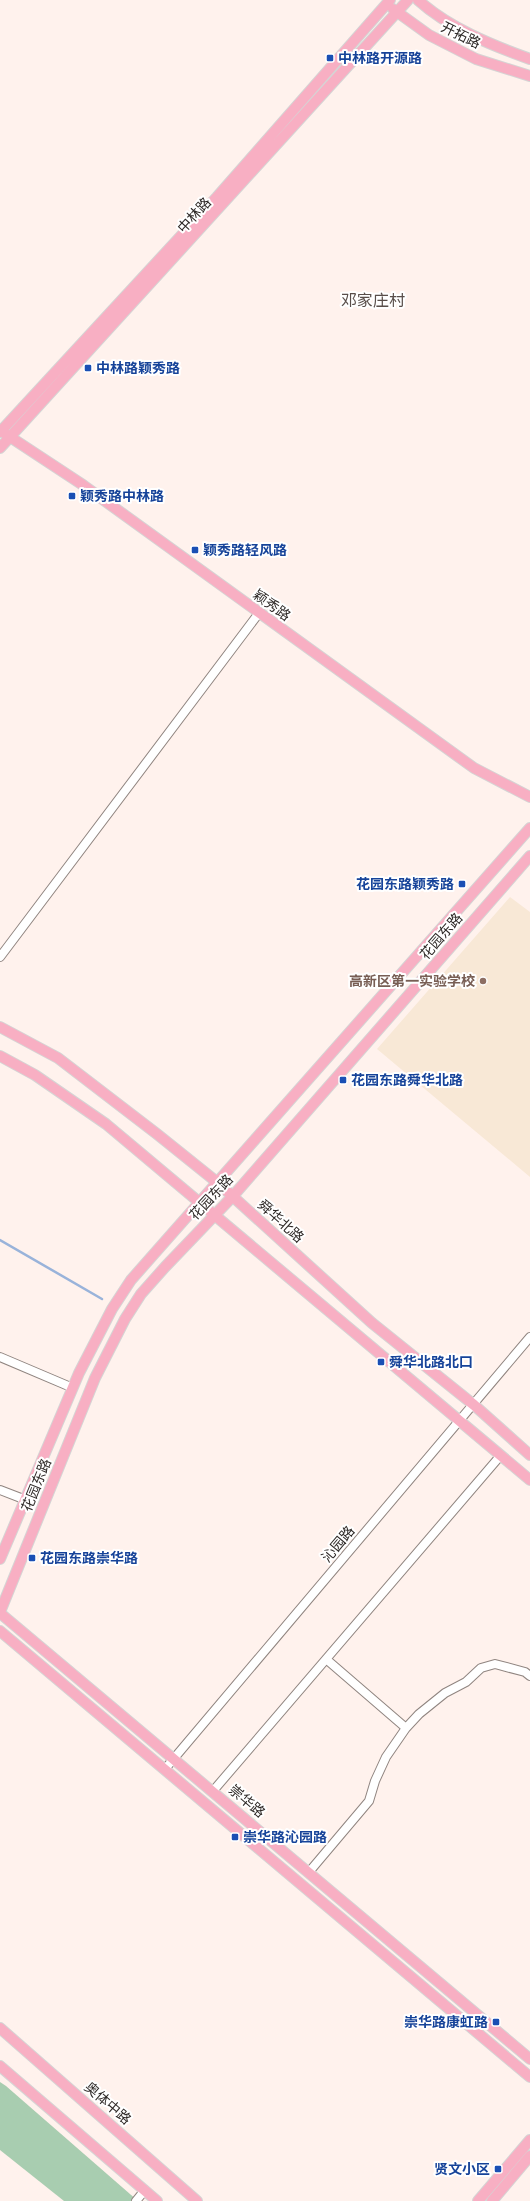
<svg xmlns="http://www.w3.org/2000/svg" width="530" height="2201" viewBox="0 0 530 2201" font-family="'Titillium Web','Noto Sans SC',sans-serif">
<style>
.education{fill:#f8e8d6}
.green{fill:#a8cdb0}
.lines{fill:none;stroke-linecap:round;stroke-linejoin:round}
.stream{stroke:#99b3da;stroke-width:2.5}
.minor-casing{stroke:#908580;stroke-width:10}
.major-casing{stroke:#d5d4d4;stroke-width:12}
.minor{stroke:#fff;stroke-width:8}
.major{stroke:#f8afc3;stroke-width:10}
.transit-dot{fill:#1a4fb4;stroke:#fff;stroke-width:1.5}
.education-dot{fill:#8d6e63;stroke:#fff;stroke-width:1.5}
.labels{text-anchor:middle;stroke-width:4;stroke-linejoin:round;paint-order:stroke}
.street-label{font-size:14px;fill:#2e2927;stroke:#fff}
.transit-label{font-size:14px;font-weight:bold;fill:#164399;stroke:#fff;text-anchor:start}
.education-label{font-size:14px;font-weight:bold;fill:#785e54;stroke:#fff;text-anchor:end}
.quarter-label{font-size:16px;fill:#594e4a;stroke:#fff}
</style>
<rect width="100%" height="100%" fill="#fff2ed"/>
<!-- education -->
<path class="education" d="M510 897 530 912V1177L377 1049Z"/>
<!-- green -->
<path class="green" d="M0 2082 6 2086 138 2201H64L0 2150Z"/>
<g class="lines">
<!-- stream -->
<path class="stream" d="M0 1240 102 1299"/>
<defs>
<path id="minor" d="M0 957 259 613
M0 1357 73 1388
M0 1490 26 1500
M326 1659 406 1728
M165 1769 530 1337
M213 1791 501 1455
M309 1872 369 1801 375 1781 386 1757 406 1728 419 1714 445 1693 466 1682 481 1668 495 1664 525 1672 530 1676
M136 2201 145 2190"/>
<path id="major" d="M418 0C449 28 491 45 530 59
M393 9 429 35 476 59 530 76
M1 431 83 485 474 768 530 797
M0 432 217 197 390 0
M0 448 408 0
M0 1027 58 1058 157 1134 218 1183 372 1323 474 1405 530 1455
M0 1056 35 1075 106 1124 530 1480
M0 1559 79 1373 112 1309 131 1280 530 828
M0 1612 95 1378 125 1319 141 1294 165 1267 233 1196 530 856
M0 1613 530 2059
M0 1631 530 2077
M0 2028 197 2201
M0 2066 157 2201
M478 2201 530 2140
M492 2201 530 2156"/>
</defs>
<!-- minor casing -->
<use href="#minor" class="minor-casing"/>
<!-- major casing -->
<use href="#major" class="major-casing"/>
<!-- minor -->
<use href="#minor" class="minor"/>
<!-- major -->
<use href="#major" class="major"/>
</g>
<!-- markers -->
<g class="transit-dot">
<rect x="326" y="54" width="8" height="8" rx="2"/>
<rect x="84" y="364" width="8" height="8" rx="2"/>
<rect x="68" y="492" width="8" height="8" rx="2"/>
<rect x="191" y="546" width="8" height="8" rx="2"/>
<rect x="458" y="880" width="8" height="8" rx="2"/>
<rect x="339" y="1076" width="8" height="8" rx="2"/>
<rect x="377" y="1358" width="8" height="8" rx="2"/>
<rect x="28" y="1554" width="8" height="8" rx="2"/>
<rect x="231" y="1833" width="8" height="8" rx="2"/>
<rect x="492" y="2018" width="8" height="8" rx="2"/>
<rect x="494" y="2165" width="8" height="8" rx="2"/>
</g>
<circle class="education-dot" cx="483" cy="981" r="4"/>
<g class="labels">
<!-- street labels -->
<g class="street-label">
<text transform="translate(461 35) rotate(26)" y="5">开拓路</text>
<text transform="translate(194 215) rotate(-48)" y="5">中林路</text>
<text transform="translate(272 605) rotate(36)" y="5">颖秀路</text>
<text transform="translate(441 936) rotate(-49)" y="5">花园东路</text>
<text transform="translate(211 1197) rotate(-47)" y="5">花园东路</text>
<text transform="translate(281 1221) rotate(42)" y="5">舜华北路</text>
<text transform="translate(36 1485) rotate(-68)" y="5">花园东路</text>
<text transform="translate(338 1544) rotate(-50)" y="5">沁园路</text>
<text transform="translate(247 1801) rotate(40)" y="5">崇华路</text>
<text transform="translate(108 2103) rotate(41)" y="5">奥体中路</text>
</g>
<!-- transit labels -->
<g class="transit-label">
<text x="338" y="63">中林路开源路</text>
<text x="96" y="373">中林路颖秀路</text>
<text x="80" y="501">颖秀路中林路</text>
<text x="203" y="555">颖秀路轻风路</text>
<text x="454" y="889" text-anchor="end">花园东路颖秀路</text>
<text x="351" y="1085">花园东路舜华北路</text>
<text x="389" y="1367">舜华北路北口</text>
<text x="40" y="1563">花园东路崇华路</text>
<text x="243" y="1842">崇华路沁园路</text>
<text x="488" y="2027" text-anchor="end">崇华路康虹路</text>
<text x="490" y="2174" text-anchor="end">贤文小区</text>
</g>
<!-- education labels -->
<g class="education-label">
<text x="475" y="986">高新区第一实验学校</text>
</g>
<!-- quarter labels -->
<g class="quarter-label">
<text x="373" y="306">邓家庄村</text>
</g>
</g>
</svg>
